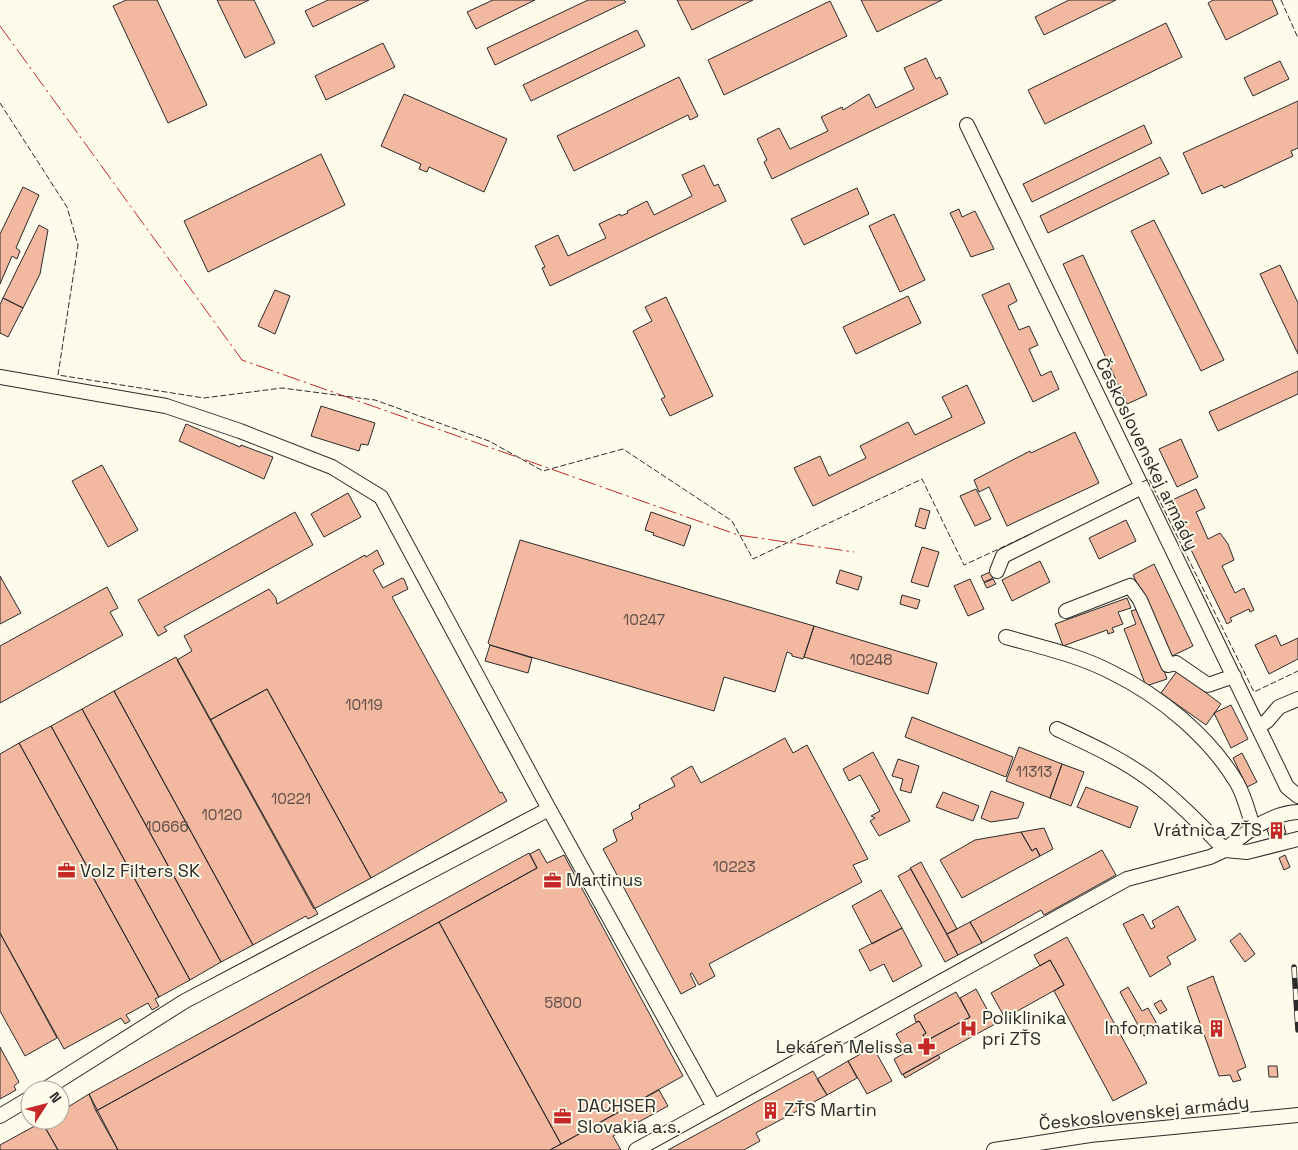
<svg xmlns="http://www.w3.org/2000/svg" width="1298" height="1150" viewBox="0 0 1298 1150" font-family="'Space Grotesk',sans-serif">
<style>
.building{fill:#f2b8a0;stroke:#2b2b2b}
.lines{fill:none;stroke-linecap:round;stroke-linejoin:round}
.minor-casing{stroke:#2b2b2b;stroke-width:16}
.minor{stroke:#fdfbea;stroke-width:14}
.rail-casing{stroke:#2b2b2b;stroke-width:5.5}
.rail{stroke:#fdfbea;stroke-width:4;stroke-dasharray:11;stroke-linecap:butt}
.fence{stroke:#2b2b2b;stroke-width:1;stroke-dasharray:6 2.5;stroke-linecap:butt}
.power{stroke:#c62828;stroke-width:1;stroke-dasharray:18 4 2.5 4;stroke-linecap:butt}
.labels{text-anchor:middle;stroke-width:4;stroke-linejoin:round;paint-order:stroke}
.number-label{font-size:15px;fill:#5d4e48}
.street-label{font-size:18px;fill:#2b2b2b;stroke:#fdfbea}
.poi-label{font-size:18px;fill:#2b2b2b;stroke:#fdfbea;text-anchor:start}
</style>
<rect width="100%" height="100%" fill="#fdfbea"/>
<!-- building -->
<path class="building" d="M126 0H157L207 105 168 123 113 6Z
M217 0H254L275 43 245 58Z
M328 0H369L313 27 305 11Z
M493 0H535L476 29 467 12Z
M588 0H624L626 2 495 65 487 48Z
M677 0H753L692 30Z
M861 0H942L877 32Z
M1069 0H1116L1044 35 1035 17Z
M1213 0H1272L1278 14 1226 40 1208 3Z
M830 1 847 36 724 95 708 60Z
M1166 23 1182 57 1045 124 1028 90Z
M637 30 645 46 531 101 523 85Z
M383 43 395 67 326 100 315 76Z
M926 58 936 79 940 77 948 94 772 179 764 162 767 160 757 139 779 128 790 149 828 131 821 117 842 107 843 110 869 94 876 108 914 89 904 68Z
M1280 61 1289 79 1253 96 1244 78Z
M679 77 698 116 690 120 688 115 574 171 557 136Z
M404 94 507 139 484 192 429 167 427 172 419 169 421 164 381 146Z
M1298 101V148L1291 151 1293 156 1224 188 1222 185 1202 194 1183 153Z
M1144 125 1152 143 1032 202 1023 184Z
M321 154 345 205 208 272 184 221Z
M1160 157 1169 174 1048 233 1040 216Z
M704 165 714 186 718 184 726 201 550 286 542 268 545 267 535 246 558 235 568 256 606 238 599 224 620 214 621 216 628 213 627 211 647 201 654 215 692 196 682 175Z
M23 187 39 195 16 248 20 251 17 259 12 256 0 284V234Z
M857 188 869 214 804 245 791 219Z
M959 209 962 217 975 211 994 249 971 257 950 213Z
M894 214 925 280 900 292 869 226Z
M1154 220 1224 360 1201 371 1131 231Z
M39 225 48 230 40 274 23 308 3 298Z
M1083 255 1147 395 1127 404 1063 264Z
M1280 265 1298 303V354L1260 274Z
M1009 283 1017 301 1008 306 1019 330 1029 326 1038 345 1029 349 1041 376 1051 371 1059 389 1033 402 982 295Z
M275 290 290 296 275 334 258 326Z
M908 296 921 323 856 354 843 327Z
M666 297 713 396 670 416 661 399 665 397 633 331 652 321 645 307Z
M3 298 23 308 8 337 0 333V305Z
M1298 371V394L1218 431 1209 412Z
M967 385 985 423 813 506 794 468 820 456 829 476 866 458 860 446 908 422 915 435 952 417 942 397Z
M321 406 375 423 368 445 361 444 359 451 311 436Z
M186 424 240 447 241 445 273 457 264 479 179 441Z
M1075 432 1099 483 1007 526 989 487 979 492 974 480 1030 451 1031 453Z
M1181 439 1198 477 1177 487 1159 449Z
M102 465 138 530 108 547 72 481Z
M976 489 991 519 975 526 960 496Z
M1196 489 1205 508 1196 512 1208 539 1220 533 1228 544 1234 560 1222 566 1235 593 1244 588 1254 610 1250 612 1249 609 1230 618 1232 621 1227 624 1168 502Z
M348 493 361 517 324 537 311 514Z
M920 508 930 511 925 529 915 526Z
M295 512 313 545 164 627 167 631 158 636 138 600Z
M651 512 691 526 684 546 653 535 654 533 645 530Z
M1126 520 1136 541 1099 559 1089 538Z
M520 540 814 626 804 657 803 659 792 656V654L787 652 775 692 724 677 714 711 490 645 488 643Z
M922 547 939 552 928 587 911 582Z
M377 550 384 564 373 570 383 588 402 578 404 579 408 589 392 597 500 793 502 792 507 801 371 878 267 689 210 720 177 660 192 651 184 636 269 589 276 598 277 604 365 555 366 557Z
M1040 561 1050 582 1012 601 1002 580Z
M1154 564 1193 646 1172 656 1133 575Z
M840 570 862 577 858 590 836 583Z
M990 572 993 578 984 582 981 576Z
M0 576 21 613 0 624Z
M970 579 984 609 968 616 954 586Z
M993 579 996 584 987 588 984 583Z
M107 587 118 608 110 612 123 635 0 703V646Z
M902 595 920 600 917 609 900 604Z
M1127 598 1131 608 1118 612 1123 624 1112 628 1114 632 1108 634 1107 630 1063 646 1055 624Z
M1141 608 1167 679 1146 686 1124 629 1136 624 1131 611Z
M814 626 937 663 928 694 804 657Z
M1276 635 1281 646 1298 638V659L1269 674 1255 645Z
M490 645 532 658 528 673 485 661Z
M176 657 318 914 308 919 306 916 253 945 114 691Z
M1177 671 1221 704 1206 725 1161 693Z
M267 689 371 878 314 909 210 720Z
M114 691 253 945 221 962 82 709Z
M1231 705 1248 739 1231 748 1214 713Z
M82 709 221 962 190 980 51 726Z
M912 717 1013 757 1006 777 905 737Z
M51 726 190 980 159 997 19 743Z
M785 738 793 753 807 745 868 859 853 865 862 882 709 964 715 976 699 985 692 973 690 974 696 986 681 994 603 849 617 841 613 830 633 819 631 813 640 808 639 805 675 786 671 778 688 768 692 766 701 783Z
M19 743 159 997 155 999 159 1006 152 1010 148 1003 126 1015 130 1021 125 1024 121 1018 64 1049 0 933V754Z
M1019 747 1062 764 1050 798 1006 781Z
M873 752 910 821 879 836 870 821 875 818 871 816 880 811 860 775 849 781 843 769Z
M1242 753 1257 782 1247 787 1233 758Z
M898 759 919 766 911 793 900 790 903 779 892 776Z
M1062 764 1084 772 1071 806 1050 798Z
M1086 787 1138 807 1130 828 1077 807Z
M991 791 1024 803 1018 818 991 822 981 818Z
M943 792 979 806 973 821 936 807Z
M1283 822 1286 833 1270 838 1266 827Z
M1044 828 1053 849 1040 856 1036 848 1032 851 1021 832Z
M1021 832 1032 851 1036 848 1040 856 962 898 940 860 975 840Z
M539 849 547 863 564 855 683 1076 561 1144 439 922 537 868 530 854Z
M1102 850 1116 875 1044 915 1041 910 982 943 970 922Z
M529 853 537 868 96 1111 89 1094Z
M1285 855 1290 867 1284 870 1279 858Z
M921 862 957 929 947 934 910 868Z
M911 869 958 955 945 962 898 876Z
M881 890 902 928 872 944 852 906Z
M1178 906 1196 940 1167 957 1171 964 1150 977 1123 924 1143 914 1151 929 1155 927 1152 921Z
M439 922 561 1144 550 1150H118L96 1111Z
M970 922 982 943 958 955 947 934Z
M902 928 922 966 893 982 884 964 870 971 859 950Z
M0 933 57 1038 25 1056 0 1011Z
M1240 933 1255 954 1245 962 1230 941Z
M1067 937 1147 1083 1113 1101 1054 991 1064 985 1050 960 1040 966 1034 955Z
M1050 960 1064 985 1005 1018 991 993Z
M1213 976 1246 1067 1237 1071 1241 1080 1233 1082 1230 1075 1219 1076 1187 987Z
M1128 987 1142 1011 1148 1008 1158 1026 1144 1036 1120 992Z
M976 989 995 1024 902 1075 894 1059 910 1050 907 1043 903 1046 896 1034 919 1021 926 1033 923 1035 926 1041 970 1017 960 998Z
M956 992 970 1017 926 1041 923 1035 926 1033 919 1021 916 1022 914 1015Z
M1161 1000 1167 1010 1160 1014 1154 1004Z
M0 1047 19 1082 14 1086 16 1090 0 1099Z
M873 1047 892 1081 867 1094 848 1061Z
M938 1055 940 1058 905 1078 903 1074Z
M848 1061 857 1078 827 1095 817 1079Z
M1268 1066H1277L1278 1077H1269Z
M813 1071 827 1095 756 1133 760 1141 744 1150H668Z
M659 1090 668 1106 613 1136 621 1150H550Z
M89 1094 118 1150H58L42 1122 60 1120V1112Z
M42 1122 58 1150H0V1145Z"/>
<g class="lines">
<defs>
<path id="minor" d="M967 125 1287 787 1298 796
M0 377 166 406 240 431 332 467 381 497 549 809
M997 571 1003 556 1142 487
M1066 611 1130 586 1140 600 1168 665 1176 663 1208 685 1234 676
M1006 637C1041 647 1078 655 1111 672 1160 696 1209 736 1237 783 1245 797 1249 815 1254 830
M1258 727 1267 721 1279 707 1298 699
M1057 729C1089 744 1120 758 1149 779 1177 800 1201 825 1225 850 1244 833 1272 813 1298 812
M44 1090 185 1001 549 809 714 1107
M0 1116 30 1098
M636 1150 1127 879 1210 857 1225 850 1247 852 1298 839
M994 1150 1090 1135 1298 1115"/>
</defs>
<!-- minor casing -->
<use href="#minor" class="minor-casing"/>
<!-- minor -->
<use href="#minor" class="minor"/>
<defs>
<path id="rail" d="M1294 967 1298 1030"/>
</defs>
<!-- rail casing -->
<use href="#rail" class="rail-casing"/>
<!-- rail -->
<use href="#rail" class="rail"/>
<!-- fence -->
<path class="fence" d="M1281 0 1298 38
M0 103 67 207 78 245 58 375 204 398 282 388 375 400 489 441 543 471 623 449 732 521 753 559 922 479 964 565 1031 534
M1142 482 1149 479 1254 692 1298 671"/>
<!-- power -->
<path class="power" d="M0 26 242 360 738 535 854 552"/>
</g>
<!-- icons -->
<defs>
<symbol id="building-bare" viewBox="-9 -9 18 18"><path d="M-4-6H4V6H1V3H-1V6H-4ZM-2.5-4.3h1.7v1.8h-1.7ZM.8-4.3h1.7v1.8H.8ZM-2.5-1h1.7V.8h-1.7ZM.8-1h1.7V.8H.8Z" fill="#c62828" stroke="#fdfbea" stroke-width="2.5" paint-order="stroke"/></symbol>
<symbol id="office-bare" viewBox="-9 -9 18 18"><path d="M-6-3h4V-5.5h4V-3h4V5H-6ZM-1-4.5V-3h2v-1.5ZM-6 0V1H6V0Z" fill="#c62828" stroke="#fdfbea" stroke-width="2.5" paint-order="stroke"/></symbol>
<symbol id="hospital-bare" viewBox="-9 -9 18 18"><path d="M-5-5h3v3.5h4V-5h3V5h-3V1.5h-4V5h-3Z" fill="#c62828" stroke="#fdfbea" stroke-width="2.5" paint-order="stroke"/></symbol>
<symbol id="pharmacy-bare" viewBox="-9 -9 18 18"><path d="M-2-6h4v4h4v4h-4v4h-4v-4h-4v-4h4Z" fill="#c62828" stroke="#fdfbea" stroke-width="2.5" paint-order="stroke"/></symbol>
</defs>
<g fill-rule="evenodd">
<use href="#building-bare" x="1264" y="818" width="25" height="25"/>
<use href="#office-bare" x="54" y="858" width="25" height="25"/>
<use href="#office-bare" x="540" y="868" width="25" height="25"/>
<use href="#hospital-bare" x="956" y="1016" width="25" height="25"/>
<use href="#building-bare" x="1204" y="1016" width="25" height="25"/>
<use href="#pharmacy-bare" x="914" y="1034" width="25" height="25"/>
<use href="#building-bare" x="758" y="1098" width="25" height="25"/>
<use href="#office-bare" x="550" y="1104" width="25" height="25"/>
</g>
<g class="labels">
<!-- number labels -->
<g class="number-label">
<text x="644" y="625">10247</text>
<text x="871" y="665">10248</text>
<text x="364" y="710">10119</text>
<text x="1034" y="777">11313</text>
<text x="291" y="804">10221</text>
<text x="222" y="820">10120</text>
<text x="167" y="832">10666</text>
<text x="734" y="872">10223</text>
<text x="563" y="1008">5800</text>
</g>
<!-- street labels -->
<g class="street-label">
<text transform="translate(1147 454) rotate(64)" y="6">Československej armády</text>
<text transform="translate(1144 1113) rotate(-6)" y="6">Československej armády</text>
</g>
<!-- poi labels -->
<g class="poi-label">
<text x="1262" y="836" text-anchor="end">Vrátnica ZŤS</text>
<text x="80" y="877">Volz Filters SK</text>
<text x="566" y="886">Martinus</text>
<text x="982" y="1024">Poliklinika<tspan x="982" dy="21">pri ZŤS</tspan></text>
<text x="1203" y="1034" text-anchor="end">Informatika</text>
<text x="913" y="1053" text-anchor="end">Lekáreň Melissa</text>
<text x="577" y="1112">DACHSER<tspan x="577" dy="21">Slovakia a.s.</tspan></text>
<text x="784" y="1116">ZŤS Martin</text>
</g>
</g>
<!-- north arrow -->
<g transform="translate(45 1105) rotate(54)"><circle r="24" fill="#fdfbea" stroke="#a9a89e"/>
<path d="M0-4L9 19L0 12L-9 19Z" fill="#c62828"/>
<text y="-8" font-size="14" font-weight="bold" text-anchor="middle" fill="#2b2b2b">N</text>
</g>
</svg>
